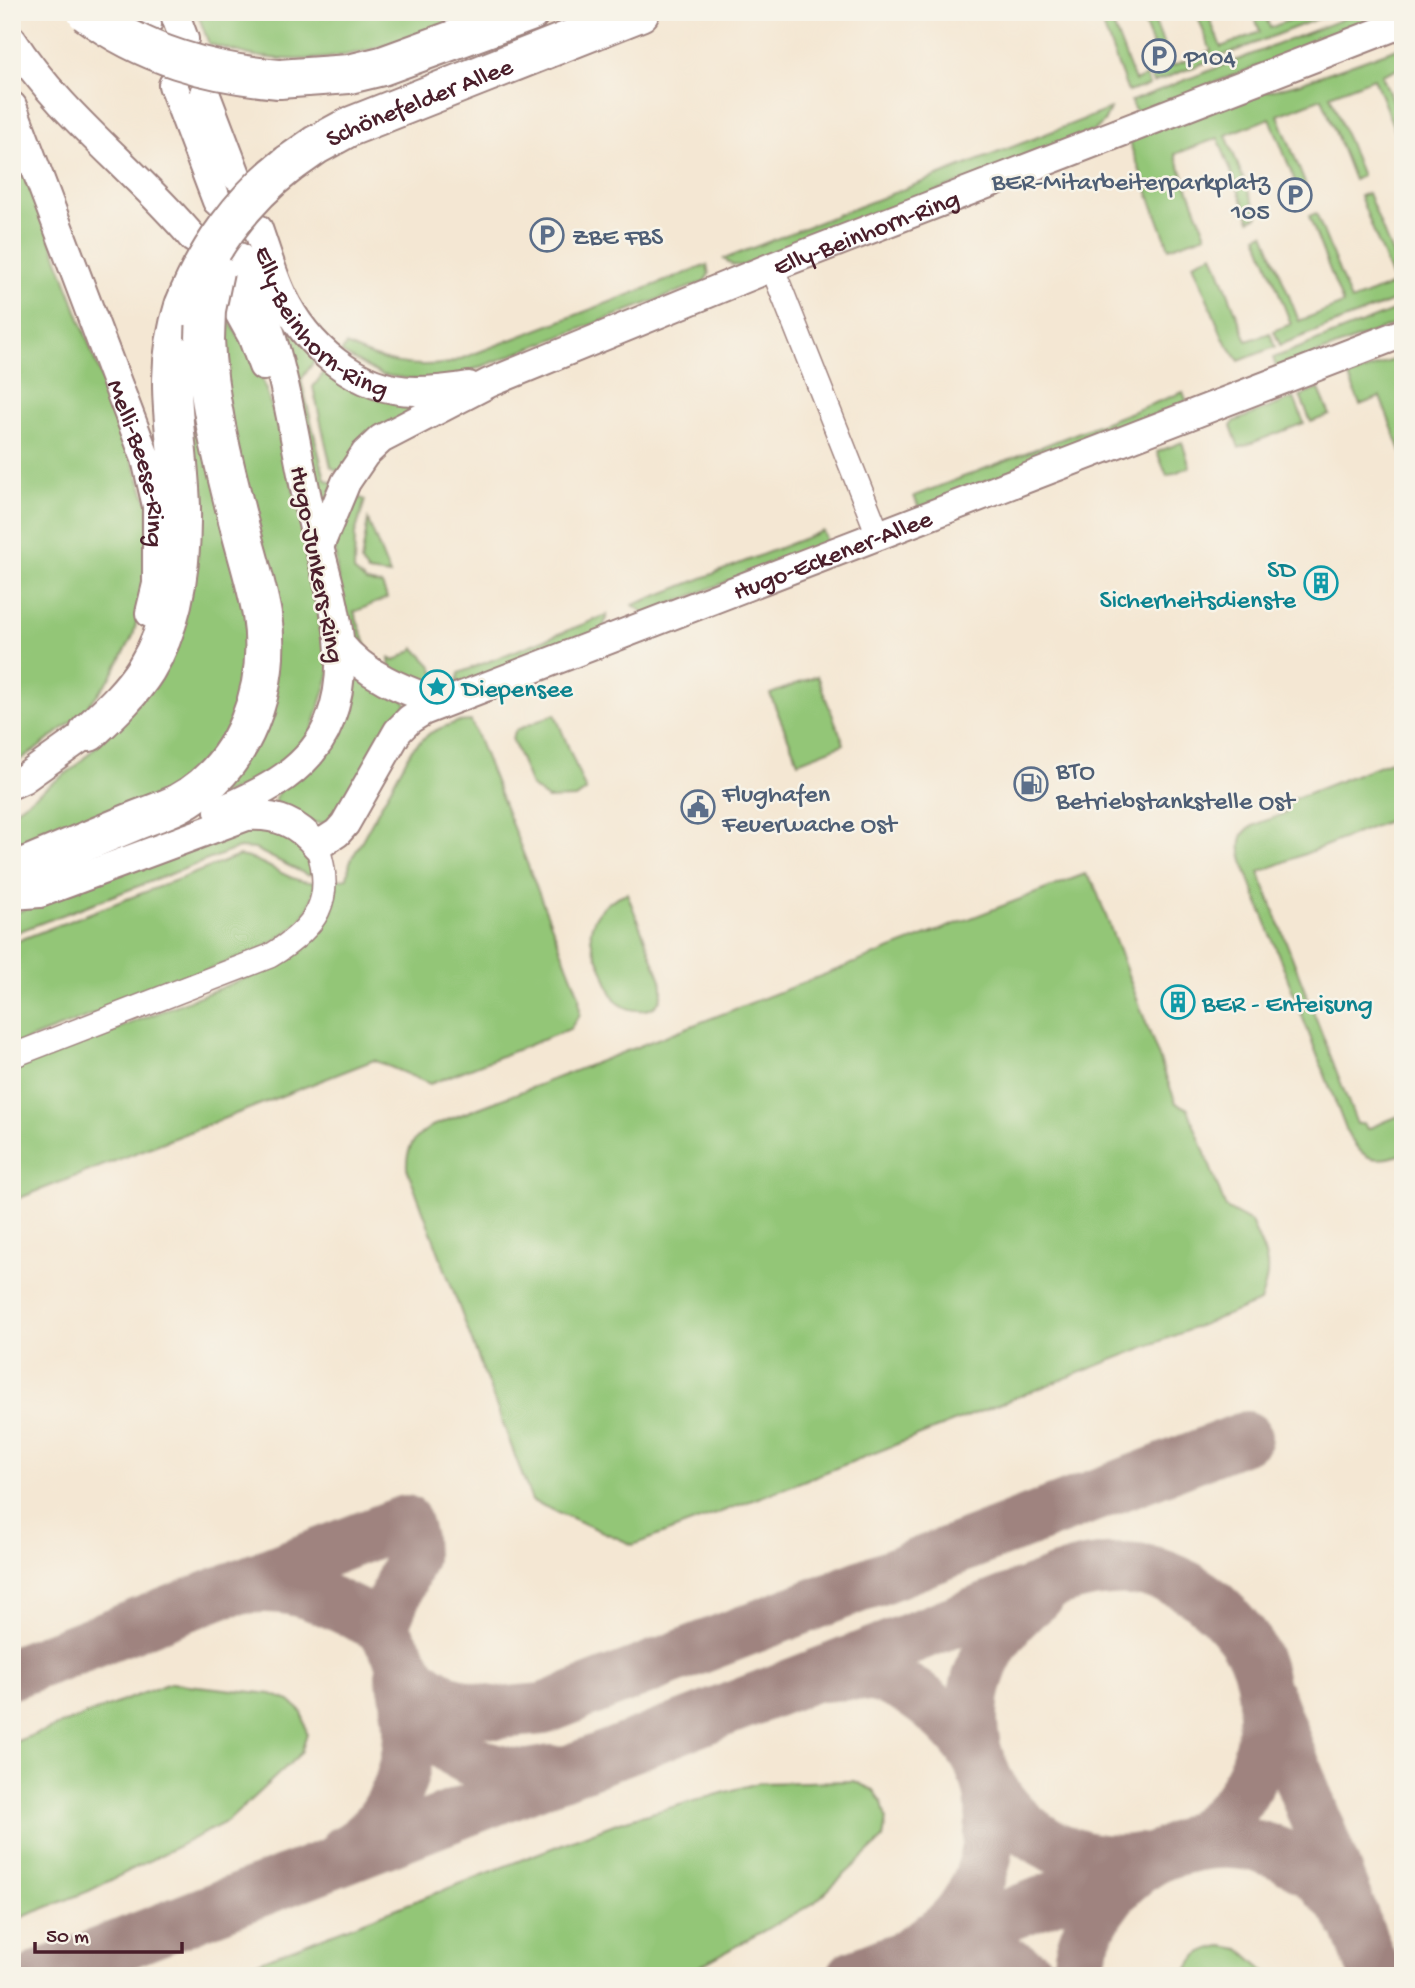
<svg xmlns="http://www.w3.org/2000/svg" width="1415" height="1988" viewBox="0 0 1415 1988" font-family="'Gochi Hand',sans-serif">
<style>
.green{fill:#93c677;stroke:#6e7251;stroke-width:2}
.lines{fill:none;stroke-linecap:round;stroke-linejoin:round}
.taxiway{stroke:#9f837f;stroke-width:52}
.minor-casing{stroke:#9f837f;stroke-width:26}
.tertiary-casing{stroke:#9f837f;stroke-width:32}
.trunk-casing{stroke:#9f837f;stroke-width:42}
.minor{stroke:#fff;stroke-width:23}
.tertiary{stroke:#fff;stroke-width:28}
.trunk{stroke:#fff;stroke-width:38}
.trunk-bridge-casing{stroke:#9f837f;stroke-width:42;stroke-linecap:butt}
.trunk-bridge{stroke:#fff;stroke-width:38}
.labels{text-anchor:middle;stroke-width:5;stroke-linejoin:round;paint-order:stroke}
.service-label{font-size:26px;fill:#4e5e75;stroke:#f7f3e8;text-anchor:start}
.street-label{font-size:26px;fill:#4a1f2b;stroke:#f7f3e8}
.culture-label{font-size:26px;fill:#0d838f;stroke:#f7f3e8;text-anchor:start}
</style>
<rect width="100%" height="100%" fill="#f7f3e8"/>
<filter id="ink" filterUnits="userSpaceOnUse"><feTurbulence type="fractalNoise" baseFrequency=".0143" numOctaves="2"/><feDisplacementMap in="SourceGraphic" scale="14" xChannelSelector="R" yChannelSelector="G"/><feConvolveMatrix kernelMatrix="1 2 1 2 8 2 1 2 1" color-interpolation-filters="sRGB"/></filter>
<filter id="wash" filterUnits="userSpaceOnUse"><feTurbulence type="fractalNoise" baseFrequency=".00686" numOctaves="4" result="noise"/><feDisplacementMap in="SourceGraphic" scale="28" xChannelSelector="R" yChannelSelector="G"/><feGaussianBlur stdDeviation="1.57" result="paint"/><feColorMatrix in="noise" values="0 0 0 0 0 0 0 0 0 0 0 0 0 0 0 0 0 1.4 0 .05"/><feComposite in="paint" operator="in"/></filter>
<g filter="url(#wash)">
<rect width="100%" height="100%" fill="#f4e7d3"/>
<!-- green -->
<path class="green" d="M197 12H481C409 38 341 69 262 57 244 55 227 48 209 44Z
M1098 12H1108L1135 81 1146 76 1149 85 1128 92Z
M1140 12H1151L1172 66 1211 51 1196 12H1207L1221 47 1260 32 1253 12H1264L1270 28 1309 12H1335L1153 83 1150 75 1162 70Z
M1361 12H1399L1138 112 1134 109 1131 101Z
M1403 46V66L1382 75 1403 128V151L1374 78 1330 95 1362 176 1354 180 1322 98 1278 115 1310 196 1302 199 1270 118 1226 135 1258 216 1250 220 1218 138 1175 154 1206 235 1169 248 1128 139 1248 92 1270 91 1300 83Z
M1110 109 1104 122 1094 131 742 266 732 265 724 259Z
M12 135 149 506 148 575 133 636 111 677 82 714 35 750 12 765Z
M1368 193 1403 281V297L1280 345 1274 331 1291 324 1257 236 1264 233 1299 321 1343 304 1309 216 1316 213 1351 301 1394 284 1360 196Z
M250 247 315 360 301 380 325 479 334 484 323 509 246 252Z
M1213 254 1247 341 1270 333 1275 347 1239 361 1223 338 1193 263Z
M707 265 709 274 704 282 449 379 425 381 382 375 341 353 346 345C381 362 412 369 450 363Z
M1403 307V321L1277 369 1273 358Z
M223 310 260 372 279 430 326 623 331 670 311 734 273 775 196 805 264 718 226 390Z
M186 346 247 600V699L197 777 12 861V812L75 767 103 739 158 668Z
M1403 356V456L1380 397 1360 405 1349 377Z
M326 370 410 402 408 413 341 473 331 467 313 387Z
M1319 389 1330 415 1311 422 1300 396Z
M1183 392 1187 402 919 508 914 496Z
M1294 398 1304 423 1239 448 1231 426 1235 421Z
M1182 442 1190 467 1167 476 1157 452Z
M349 493 365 500 355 534 354 571 366 582 382 585 387 598 354 612 368 649C361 649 356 644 352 637 343 622 333 558 336 540 339 524 345 508 349 493Z
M368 520 390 575 368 572 361 562Z
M823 531 827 542 646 614 633 605Z
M607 615 603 630 456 687 459 673Z
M415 648 432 666 441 691 390 670 389 658 395 661Z
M353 672 405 700 406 705 332 820C314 830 294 814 276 806L275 798Z
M817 676 844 744 798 762 770 694Z
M555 714 586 791 576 798 547 799 531 786 512 738 516 730Z
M471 721 579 995 580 1014 570 1029 430 1084 374 1060 12 1201V1070L256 974C287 960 328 940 334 902 335 895 335 887 335 880L347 878 350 862 412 749 430 733 441 728 457 722Z
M1403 756V815L1259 872 1357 1124 1364 1123 1367 1129 1401 1115V1107L1403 1106V1154C1373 1164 1362 1160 1347 1132L1248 876C1230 827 1245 829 1286 813L1283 803Z
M248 826C284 835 303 832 315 873L307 875 255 849 239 848 12 934V914L232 828Z
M239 856C267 859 288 884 315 882 312 920 290 931 261 949L12 1046V943Z
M1085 874 1094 884 1176 1103 1188 1109 1226 1208 1251 1222C1266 1258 1274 1263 1260 1302L790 1486 633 1545 532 1501 407 1168C406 1148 414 1137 432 1126Z
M627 893 661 980C662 985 663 991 661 996 657 1014 633 1013 620 1004 611 998 607 981 603 971 598 959 589 943 591 930 594 911 610 899 627 893Z
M170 1683 271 1694 290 1701 302 1712 307 1734 301 1753 228 1821 89 1891 12 1921V1743Z
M854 1781 873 1790 882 1803 886 1819 883 1839 814 1903 682 1976H222L619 1822 758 1783Z
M1222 1946 1240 1949 1271 1976H1185C1191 1957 1203 1949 1222 1946Z"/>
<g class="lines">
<!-- taxiway -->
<path class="taxiway" d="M1040 1594C954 1657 947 1768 1033 1834 1063 1856 1103 1865 1140 1859
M382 1627 415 1681 447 1700 468 1708 498 1713 543 1709 1246 1437
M12 1673 405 1521 410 1539 411 1557 382 1627C321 1597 290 1577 220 1592
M401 1676C405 1688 409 1701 415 1711 439 1747 482 1773 525 1775 533 1775 543 1772 551 1771
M823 1676C840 1674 859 1673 876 1677 918 1686 971 1735 985 1775 999 1815 988 1874 963 1908 947 1931 924 1944 900 1958 949 1948 989 1946 1031 1976
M1268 1697 1376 1976
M345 1851C387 1830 410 1775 409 1729 409 1715 406 1700 404 1685
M41 1976 1058 1581C1099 1567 1143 1563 1182 1584 1216 1601 1253 1639 1261 1678 1270 1722 1260 1774 1231 1809 1208 1836 1181 1844 1152 1860 1110 1884 1081 1928 1077 1976
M853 1976 1167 1853C1246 1826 1312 1853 1355 1923"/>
</g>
</g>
<g filter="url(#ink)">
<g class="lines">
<defs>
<path id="minor" d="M772 267 878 534
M12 1056 270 956C316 928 336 900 317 846"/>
<g id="tertiary">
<path d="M143 12 147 24"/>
<path d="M174 12 184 39"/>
<path d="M12 40C60 115 136 170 193 238"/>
<path d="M173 85 217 201"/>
<path d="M205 93 237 177"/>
<path id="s1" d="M12 106 146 459 157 506V584L150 613"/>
<path id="s2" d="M258 229C266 251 272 274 282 295 306 346 357 391 415 391 433 391 452 389 469 386"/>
<path d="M226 289 252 336 263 366"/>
<path id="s3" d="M319 547 346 482 365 454 381 439 489 383 772 267 1403 23"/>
<path d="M340 644C366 676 402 689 440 703"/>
<path d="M12 784 23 779 89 732 100 715"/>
<path d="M219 811C264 792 312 769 330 720 357 650 324 576 309 507 295 445 287 380 266 320 259 299 248 278 239 257"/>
<path id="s4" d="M12 895 40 893 247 816C277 814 298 823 317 846L337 833 345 824 398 731 410 719 423 711 1403 333"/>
</g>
<g id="trunk">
<path d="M279 79 349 74 382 66 530 12"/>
<path id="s5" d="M289 164 316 145 349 127 640 12"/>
<path d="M89 732C109 713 131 693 146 669 175 622 182 562 181 508 179 433 160 382 184 306"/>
<path d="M12 876 27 866C61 852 96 837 130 823 146 816 164 811 179 803 245 767 273 686 262 615 256 580 244 546 236 512 222 456 207 397 205 339"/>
</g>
</defs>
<!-- minor casing -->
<use href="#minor" class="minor-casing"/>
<!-- tertiary casing -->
<use href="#tertiary" class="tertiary-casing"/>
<!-- trunk casing -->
<use href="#trunk" class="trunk-casing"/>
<!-- minor -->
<use href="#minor" class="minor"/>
<!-- tertiary -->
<use href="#tertiary" class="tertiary"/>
<!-- trunk -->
<use href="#trunk" class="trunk"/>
<defs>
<path id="trunk-bridge" d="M86 12C144 55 209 73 279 79
M184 306C206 251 242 200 289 164
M205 339 206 310 214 271"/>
</defs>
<!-- trunk-bridge casing -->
<use href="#trunk-bridge" class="trunk-bridge-casing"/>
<!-- trunk-bridge -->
<use href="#trunk-bridge" class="trunk-bridge"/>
</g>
</g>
<!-- icons -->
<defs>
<symbol id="parking-ring" viewBox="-11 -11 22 22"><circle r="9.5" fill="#f7f3e8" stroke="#5c6f8a" stroke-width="1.5"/><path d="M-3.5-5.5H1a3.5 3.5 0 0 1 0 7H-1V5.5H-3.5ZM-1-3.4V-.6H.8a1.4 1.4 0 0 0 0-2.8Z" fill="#5c6f8a"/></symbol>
<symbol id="building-ring" viewBox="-11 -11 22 22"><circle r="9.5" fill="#f7f3e8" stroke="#0f9aa8" stroke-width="1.5"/><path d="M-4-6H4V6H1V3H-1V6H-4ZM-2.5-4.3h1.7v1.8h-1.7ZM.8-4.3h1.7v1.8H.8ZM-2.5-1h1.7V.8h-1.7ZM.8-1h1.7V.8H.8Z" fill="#0f9aa8"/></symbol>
<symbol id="sight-ring" viewBox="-11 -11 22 22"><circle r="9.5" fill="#f7f3e8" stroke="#0f9aa8" stroke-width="1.5"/><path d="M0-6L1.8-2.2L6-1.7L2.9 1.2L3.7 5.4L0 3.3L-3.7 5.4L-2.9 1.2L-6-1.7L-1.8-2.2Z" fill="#0f9aa8"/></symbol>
<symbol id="fuel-ring" viewBox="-11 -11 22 22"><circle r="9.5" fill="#f7f3e8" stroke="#5c6f8a" stroke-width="1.5"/><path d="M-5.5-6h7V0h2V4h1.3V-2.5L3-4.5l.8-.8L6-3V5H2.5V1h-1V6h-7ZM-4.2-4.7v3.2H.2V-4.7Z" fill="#5c6f8a"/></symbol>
<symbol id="civic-ring" viewBox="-11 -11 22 22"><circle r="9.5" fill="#f7f3e8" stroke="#5c6f8a" stroke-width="1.5"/><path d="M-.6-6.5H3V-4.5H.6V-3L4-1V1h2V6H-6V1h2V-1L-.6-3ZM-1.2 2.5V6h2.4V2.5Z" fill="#5c6f8a"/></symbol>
</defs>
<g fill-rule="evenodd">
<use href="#parking-ring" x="1140" y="37" width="38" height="38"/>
<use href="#parking-ring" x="1276" y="176" width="38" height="38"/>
<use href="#parking-ring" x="528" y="216" width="38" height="38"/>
<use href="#building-ring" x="1302" y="564" width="38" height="38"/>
<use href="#sight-ring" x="418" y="668" width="38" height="38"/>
<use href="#fuel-ring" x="1012" y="765" width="38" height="38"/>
<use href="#civic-ring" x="679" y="788" width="38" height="38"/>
<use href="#building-ring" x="1159" y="983" width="38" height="38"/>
</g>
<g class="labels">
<!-- service labels -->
<g class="service-label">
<text x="1184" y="65">P104</text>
<text x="1270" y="189" text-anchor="end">BER-Mitarbeiterparkplatz<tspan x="1270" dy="30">105</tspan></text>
<text x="572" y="244">ZBE FBS</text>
<text x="1056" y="778">BTO<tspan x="1056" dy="30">Betriebstankstelle Ost</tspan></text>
<text x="722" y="801">Flughafen<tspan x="722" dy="30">Feuerwache Ost</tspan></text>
</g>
<!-- street labels -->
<g class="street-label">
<text dy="9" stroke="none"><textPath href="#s5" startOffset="145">Schönefelder Allee</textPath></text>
<text dy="9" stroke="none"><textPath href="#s3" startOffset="654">Elly-Beinhorn-Ring</textPath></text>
<text dy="9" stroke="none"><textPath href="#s2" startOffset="117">Elly-Beinhorn-Ring</textPath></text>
<text dy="9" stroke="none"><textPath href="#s1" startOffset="380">Melli-Beese-Ring</textPath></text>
<text dy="9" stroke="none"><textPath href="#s4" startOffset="942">Hugo-Eckener-Allee</textPath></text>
<text transform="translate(319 564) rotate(79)" y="9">Hugo-Junkers-Ring</text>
</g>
<!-- culture labels -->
<g class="culture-label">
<text x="1296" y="577" text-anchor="end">SD<tspan x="1296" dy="30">Sicherheitsdienste</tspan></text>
<text x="462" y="696">Diepensee</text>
<text x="1202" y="1011">BER - Enteisung</text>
</g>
</g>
<!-- margin -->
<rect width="1415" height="1988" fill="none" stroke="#f7f3e8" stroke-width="42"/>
<!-- scale -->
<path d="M35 1942v10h147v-10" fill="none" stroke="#4a1f2b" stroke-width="3.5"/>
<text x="46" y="1942" font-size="21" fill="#4a1f2b" stroke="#f7f3e8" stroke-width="5" paint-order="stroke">50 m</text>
</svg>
